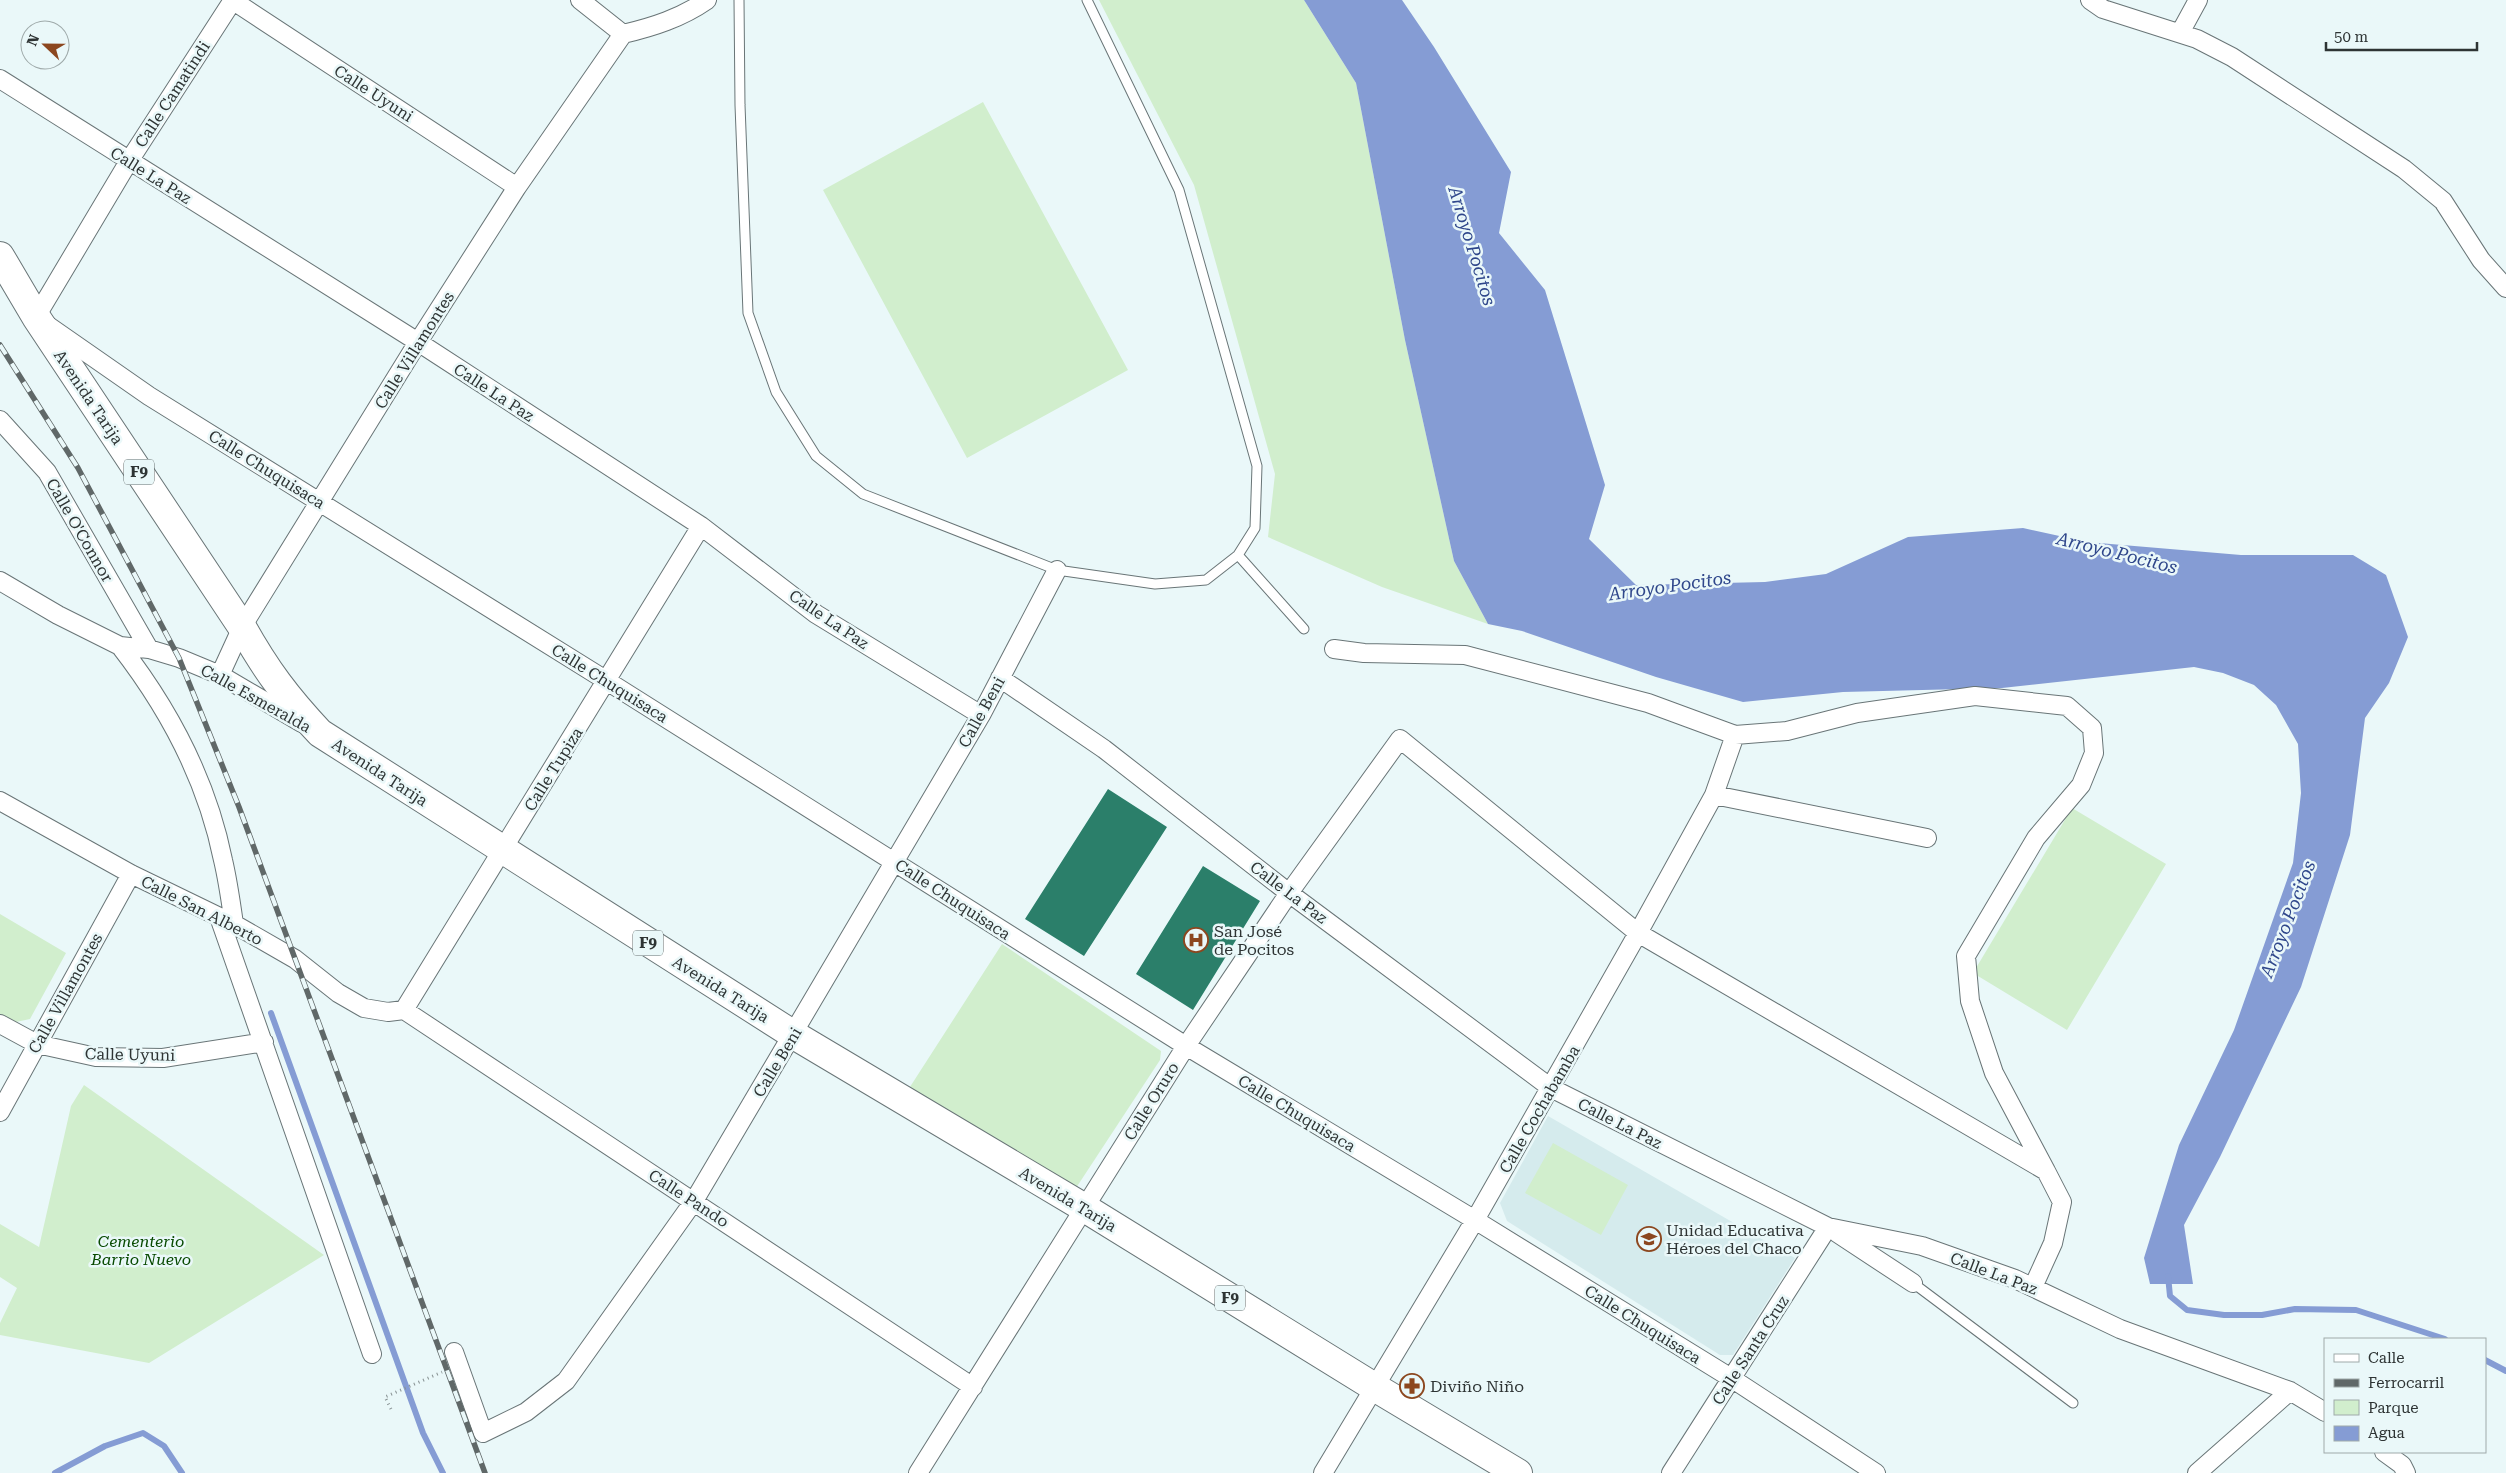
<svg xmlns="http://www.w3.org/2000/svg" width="2506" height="1473" viewBox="0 0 2506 1473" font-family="'Roboto Serif',serif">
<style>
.built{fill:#d5ebed}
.green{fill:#d1eecd}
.water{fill:#859cd4}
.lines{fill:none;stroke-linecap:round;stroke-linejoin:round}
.stream{stroke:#859cd4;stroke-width:6}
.building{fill:#2b7f6a}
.lane-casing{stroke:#697577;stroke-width:11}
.street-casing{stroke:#697577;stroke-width:20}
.highway-casing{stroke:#697577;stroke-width:30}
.path{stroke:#899394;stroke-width:3;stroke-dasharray:1 4;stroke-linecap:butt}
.lane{stroke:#fff;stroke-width:9}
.street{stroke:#fff;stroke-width:18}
.highway{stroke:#fff;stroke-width:28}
.rail-casing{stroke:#606868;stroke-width:5.5}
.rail{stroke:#eaf8f9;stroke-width:4;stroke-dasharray:11;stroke-linecap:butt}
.labels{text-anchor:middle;stroke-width:5;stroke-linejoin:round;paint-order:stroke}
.shield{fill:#eaf8f9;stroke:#666f6f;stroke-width:1}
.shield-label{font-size:15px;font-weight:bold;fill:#2e3434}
.street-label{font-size:16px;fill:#2e3434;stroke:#eaf8f9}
.poi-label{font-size:16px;fill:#2e3434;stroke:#eaf8f9;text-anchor:start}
.park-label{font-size:16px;font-style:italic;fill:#084a01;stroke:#eaf8f9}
.water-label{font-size:18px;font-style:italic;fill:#2f478b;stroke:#eaf8f9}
</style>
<rect width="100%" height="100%" fill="#eaf8f9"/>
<!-- built -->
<path class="built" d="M1548 1116 1795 1258 1733 1355H1720L1507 1221 1500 1203Z"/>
<!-- green -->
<path class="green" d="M1099 0H1304L1356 83 1405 340 1454 561 1488 624 1382 587 1268 537 1275 474 1194 185Z
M983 102 1128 370 967 458 823 190Z
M2072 808 2166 864 2067 1030 1973 973Z
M0 914 66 953 30 1019 16 1022 0 1014Z
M1002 944 1161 1051 1160 1060 1076 1188 908 1090Z
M84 1085 324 1255 149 1363 0 1335V1323L17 1288 0 1277V1224L39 1247 71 1106Z
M1553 1143 1628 1185 1601 1235 1525 1193Z"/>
<!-- water -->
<path class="water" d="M1304 0H1402L1434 47 1511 172 1499 233 1545 290 1605 485 1589 539 1636 585 1765 582 1826 574 1908 537 2023 528 2087 542 2241 555H2353L2386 575 2408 637 2389 683 2365 718 2350 835 2301 987 2220 1157 2184 1225 2193 1284H2150L2144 1258 2179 1145 2234 1030 2293 863 2301 793 2298 744 2276 705 2254 685 2223 673 2194 667 2002 688 1843 692 1743 702 1656 677 1522 631 1488 624 1454 561 1405 340 1356 83Z"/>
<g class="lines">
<!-- stream -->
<path class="stream" d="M271 1013 423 1433 443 1473
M2168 1276 2170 1296 2187 1310 2224 1315H2262L2295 1309 2356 1310 2445 1339
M2485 1360 2506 1371
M55 1473 105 1446 143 1433 164 1446 182 1473"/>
</g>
<!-- building -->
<path class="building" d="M1108 789 1167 827 1084 956 1025 919Z
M1203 866 1260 901 1193 1010 1136 974Z"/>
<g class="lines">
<defs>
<path id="lane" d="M739 0 740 105 748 313 776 392 816 456 863 494 1057 570 1155 584 1206 580 1238 555 1255 528 1257 466 1179 190 1087 0
M1238 555 1304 629
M1913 1283 2073 1403"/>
<path id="street" d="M232 0 517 187
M580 0 623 34
M2090 0 2103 9 2197 39 2232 57 2404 169 2443 201 2481 260 2506 288
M2180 33 2198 0
M623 34C653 27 681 18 707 0
M0 79 418 342 701 526 816 614 981 715
M36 317 129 161 233 0
M47 325 149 396 607 681 1186 1046 1475 1220 1731 1378 1876 1473
M0 420 47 472 149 649
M0 581 58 615 120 646 149 649 179 658 220 675 302 723
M120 646C169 709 207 781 223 860 228 881 231 903 234 924
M1334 649 1364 653 1465 655 1648 703 1735 735 1787 731 1857 713 1975 696 2067 706 2092 728 2094 753 2081 785 2036 838 1966 956 1970 1001 1994 1073 2046 1171
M220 675 242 627 418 342 517 187 623 34
M1000 678 1104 749 1289 893 1551 1088 1828 1227 1922 1246 2015 1279 2120 1329 2290 1391 2325 1412
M1714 795 1927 838
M0 801 131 874 234 924 295 959 338 993 364 1008 388 1012 404 1010
M219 917 372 1354
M404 1010 973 1387
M404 1010 701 526
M0 1024 37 1044 96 1057 163 1058 264 1042
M0 1112 131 874
M1837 1233 1913 1283
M454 1352 483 1433 526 1412 566 1381 694 1201 981 715 1057 570
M2384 1452 2402 1465 2406 1473
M918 1473 1186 1046 1289 893 1400 739 1638 933 2046 1171 2062 1202 2053 1243 2033 1287
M1323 1473 1475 1220 1638 933 1714 795 1735 735
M1671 1473 1828 1227
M2197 1473 2290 1391"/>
<path id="highway" d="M0 256 36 317 242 627C266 670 287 698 320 733L794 1035 1083 1207 1376 1388 1518 1473"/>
</defs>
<!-- lane casing -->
<use href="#lane" class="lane-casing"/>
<!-- street casing -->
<use href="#street" class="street-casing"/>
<!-- highway casing -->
<use href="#highway" class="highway-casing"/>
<!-- path -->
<path class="path" d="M391 1409 385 1397 442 1372"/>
<!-- lane -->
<use href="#lane" class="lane"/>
<!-- street -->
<use href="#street" class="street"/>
<!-- highway -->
<use href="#highway" class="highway"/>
<defs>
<path id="rail" d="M0 345 78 468 179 658 239 807 485 1473"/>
</defs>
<!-- rail casing -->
<use href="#rail" class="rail-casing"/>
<!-- rail -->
<use href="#rail" class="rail"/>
</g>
<!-- icons -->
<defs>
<symbol id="hospital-ring" viewBox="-11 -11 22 22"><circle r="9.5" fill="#eaf8f9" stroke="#8c471f" stroke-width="1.5"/><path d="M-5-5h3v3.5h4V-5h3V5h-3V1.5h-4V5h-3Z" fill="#8c471f"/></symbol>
<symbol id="school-ring" viewBox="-11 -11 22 22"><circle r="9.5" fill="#eaf8f9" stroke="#8c471f" stroke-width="1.5"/><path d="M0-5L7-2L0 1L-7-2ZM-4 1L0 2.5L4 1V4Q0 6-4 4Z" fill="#8c471f"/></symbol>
<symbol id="pharmacy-ring" viewBox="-11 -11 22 22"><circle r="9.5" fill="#eaf8f9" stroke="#8c471f" stroke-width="1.5"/><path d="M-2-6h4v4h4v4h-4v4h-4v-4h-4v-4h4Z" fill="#8c471f"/></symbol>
</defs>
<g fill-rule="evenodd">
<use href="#hospital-ring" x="1182" y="926" width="28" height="28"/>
<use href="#school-ring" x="1635" y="1225" width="28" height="28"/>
<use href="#pharmacy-ring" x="1398" y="1372" width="28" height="28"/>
</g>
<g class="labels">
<!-- shield labels -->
<g class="shield">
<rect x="124" y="459.5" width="30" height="25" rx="4"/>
<rect x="633" y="930.5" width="30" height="25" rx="4"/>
<rect x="1215" y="1285.5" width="30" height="25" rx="4"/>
</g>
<g class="shield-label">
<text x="139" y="477">F9</text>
<text x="648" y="948">F9</text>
<text x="1230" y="1303">F9</text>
</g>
<!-- street labels -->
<g class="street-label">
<text transform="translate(374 93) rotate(33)" y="6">Calle Uyuni</text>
<text transform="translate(172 94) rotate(-57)" y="6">Calle Camatindi</text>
<text transform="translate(151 175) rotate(32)" y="6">Calle La Paz</text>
<text transform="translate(414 350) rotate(-58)" y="6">Calle Villamontes</text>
<text transform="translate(494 392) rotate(33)" y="6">Calle La Paz</text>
<text transform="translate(89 397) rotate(56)" y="6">Avenida Tarija</text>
<text transform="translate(267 469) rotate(32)" y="6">Calle Chuquisaca</text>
<text transform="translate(80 530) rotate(60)" y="6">Calle O'Connor</text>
<text transform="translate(829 619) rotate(34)" y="6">Calle La Paz</text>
<text transform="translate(610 683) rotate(32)" y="6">Calle Chuquisaca</text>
<text transform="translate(256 698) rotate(29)" y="6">Calle Esmeralda</text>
<text transform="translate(981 712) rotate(-61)" y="6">Calle Beni</text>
<text transform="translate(553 769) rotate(-58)" y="6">Calle Tupiza</text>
<text transform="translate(380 772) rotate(33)" y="6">Avenida Tarija</text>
<text transform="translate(1289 892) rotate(37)" y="6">Calle La Paz</text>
<text transform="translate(953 899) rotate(33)" y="6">Calle Chuquisaca</text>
<text transform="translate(202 910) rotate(27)" y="6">Calle San Alberto</text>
<text transform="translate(721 989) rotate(32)" y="6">Avenida Tarija</text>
<text transform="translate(65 993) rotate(-61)" y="6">Calle Villamontes</text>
<text transform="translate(130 1054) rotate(1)" y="6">Calle Uyuni</text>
<text transform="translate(777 1062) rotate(-59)" y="6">Calle Beni</text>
<text transform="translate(1151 1101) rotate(-58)" y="6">Calle Oruro</text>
<text transform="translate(1539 1109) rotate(-60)" y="6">Calle Cochabamba</text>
<text transform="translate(1297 1113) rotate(31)" y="6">Calle Chuquisaca</text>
<text transform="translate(1620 1123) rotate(27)" y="6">Calle La Paz</text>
<text transform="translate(689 1198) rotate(33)" y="6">Calle Pando</text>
<text transform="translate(1068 1199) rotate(31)" y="6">Avenida Tarija</text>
<text transform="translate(1994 1273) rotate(21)" y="6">Calle La Paz</text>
<text transform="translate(1643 1324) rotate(32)" y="6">Calle Chuquisaca</text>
<text transform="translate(1750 1350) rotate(-57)" y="6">Calle Santa Cruz</text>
</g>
<!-- poi labels -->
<g class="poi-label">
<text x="1214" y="937">San José<tspan x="1214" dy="18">de Pocitos</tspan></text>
<text x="1666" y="1236">Unidad Educativa<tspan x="1666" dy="18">Héroes del Chaco</tspan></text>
<text x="1430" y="1392">Diviño Niño</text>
</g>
<!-- park labels -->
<g class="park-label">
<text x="141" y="1247">Cementerio<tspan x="141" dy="18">Barrio Nuevo</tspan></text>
</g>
<!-- water labels -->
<g class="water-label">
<text transform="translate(1472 246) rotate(73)" y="6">Arroyo Pocitos</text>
<text transform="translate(2117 553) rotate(14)" y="6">Arroyo Pocitos</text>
<text transform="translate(1670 586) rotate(-8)" y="6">Arroyo Pocitos</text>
<text transform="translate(2288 919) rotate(-69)" y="6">Arroyo Pocitos</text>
</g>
</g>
<!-- legend -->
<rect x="2324" y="1338" width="162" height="115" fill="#eaf8f9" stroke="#9faaaa"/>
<rect x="2334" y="1354" width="25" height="8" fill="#ffffff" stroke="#9faaaa"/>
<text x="2368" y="1363" font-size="15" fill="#2e3434">Calle</text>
<rect x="2334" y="1379" width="25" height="8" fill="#606868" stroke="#9faaaa"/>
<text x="2368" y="1388" font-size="15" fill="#2e3434">Ferrocarril</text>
<rect x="2334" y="1400" width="25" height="15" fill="#d1eecd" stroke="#9faaaa"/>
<text x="2368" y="1413" font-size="15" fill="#2e3434">Parque</text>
<rect x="2334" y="1426" width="25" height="15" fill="#859cd4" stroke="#9faaaa"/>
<text x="2368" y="1438" font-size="15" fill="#2e3434">Agua</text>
<!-- north arrow -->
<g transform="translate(45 45) rotate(292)"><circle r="24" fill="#eaf8f9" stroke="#9faaaa"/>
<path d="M0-4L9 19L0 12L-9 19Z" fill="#8c471f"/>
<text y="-8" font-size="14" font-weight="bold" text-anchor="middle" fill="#2e3434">N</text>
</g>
<!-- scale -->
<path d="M2326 42v8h151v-8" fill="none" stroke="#2e3434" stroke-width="2.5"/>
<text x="2334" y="42" font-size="15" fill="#2e3434" stroke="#eaf8f9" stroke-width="4" paint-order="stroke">50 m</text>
</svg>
